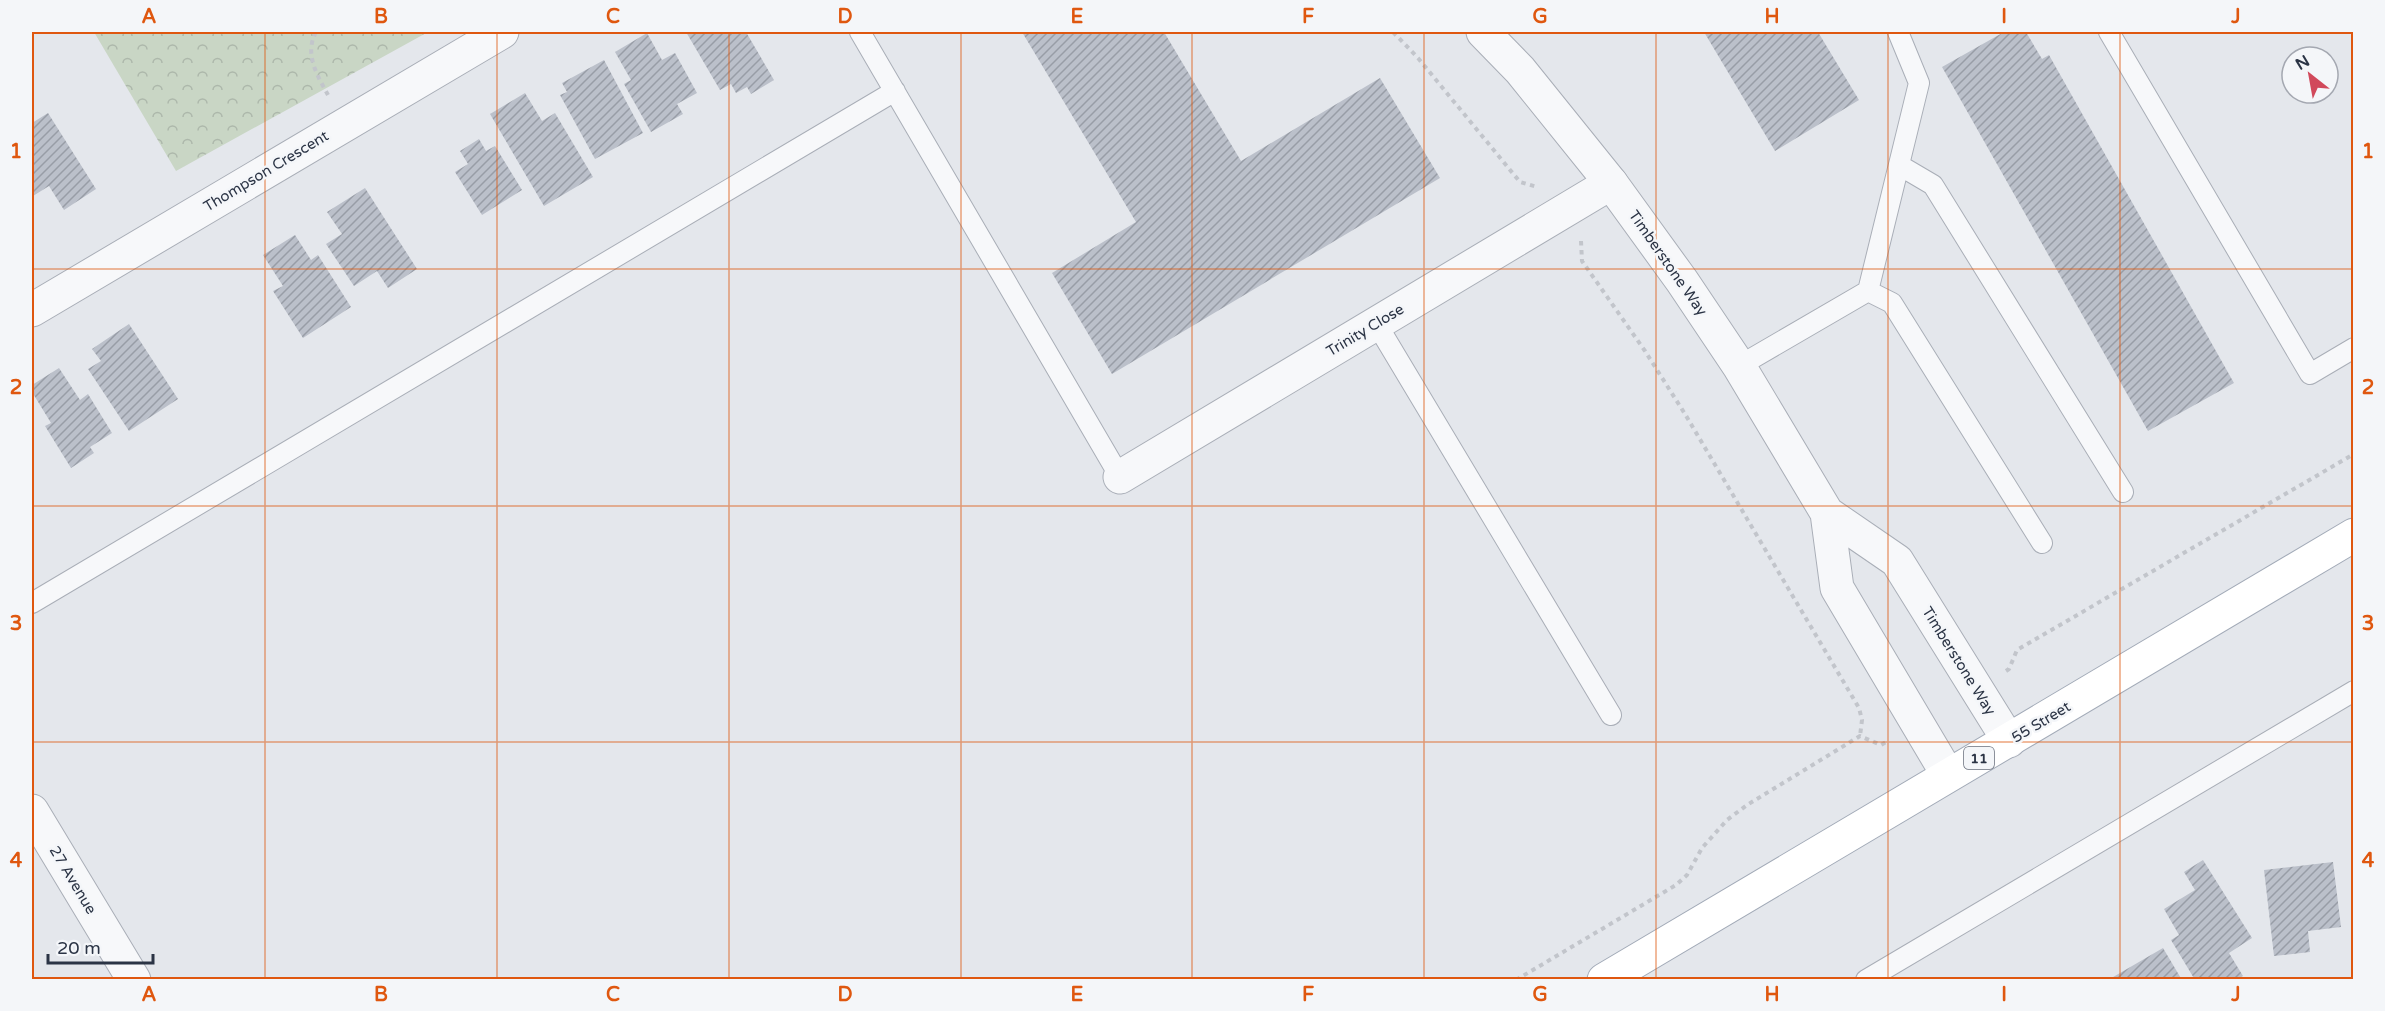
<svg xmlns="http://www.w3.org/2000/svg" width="2385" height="1011" viewBox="0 0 2385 1011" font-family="'Varela Round',sans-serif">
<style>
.park{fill:url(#park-crowns)}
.building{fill:url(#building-hatch)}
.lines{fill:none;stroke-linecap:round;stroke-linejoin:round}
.service-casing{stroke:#a9aeb7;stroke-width:22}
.minor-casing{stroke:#a9aeb7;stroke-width:35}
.tertiary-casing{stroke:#a9aeb7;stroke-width:35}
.primary-casing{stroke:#a3abb8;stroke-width:35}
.path{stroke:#c2c5cb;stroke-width:4;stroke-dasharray:4.5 4.5;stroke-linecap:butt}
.service{stroke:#f7f8fa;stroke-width:20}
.minor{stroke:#f7f8fa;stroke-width:33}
.tertiary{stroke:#f7f8fa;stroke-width:33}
.primary{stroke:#fff;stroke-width:33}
.grid{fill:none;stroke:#df570f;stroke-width:1.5;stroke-opacity:0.55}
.labels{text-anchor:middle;stroke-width:5;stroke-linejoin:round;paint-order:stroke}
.shield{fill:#f4f6f9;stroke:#676e7b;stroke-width:1.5}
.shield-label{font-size:14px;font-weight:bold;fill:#2b3445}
.street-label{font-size:15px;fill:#2b3445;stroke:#f4f6f9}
.neatline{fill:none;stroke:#df570f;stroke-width:2}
.grid-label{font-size:20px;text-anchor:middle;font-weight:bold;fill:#df570f}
</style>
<defs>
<pattern id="park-crowns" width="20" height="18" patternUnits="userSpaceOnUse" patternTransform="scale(1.5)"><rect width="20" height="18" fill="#c9d6c5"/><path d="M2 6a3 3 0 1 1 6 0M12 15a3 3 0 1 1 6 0" fill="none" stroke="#adb8ab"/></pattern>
<pattern id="building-hatch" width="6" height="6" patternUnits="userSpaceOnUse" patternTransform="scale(1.5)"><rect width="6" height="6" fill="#bbc0ca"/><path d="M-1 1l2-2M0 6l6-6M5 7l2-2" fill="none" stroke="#989da6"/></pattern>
</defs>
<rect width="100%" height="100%" fill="#e4e7ec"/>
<!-- park -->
<path class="park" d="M94 32H428L176 171Z"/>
<!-- building -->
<path class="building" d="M686 32H746L774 80 751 94 747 87 736 93 731 84 720 90Z
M1022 32H1164L1241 161 1380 78 1440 178 1112 374 1052 273 1136 222Z
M1704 32H1818L1859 100 1775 151Z
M2004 32H2026L2042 59 2049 55 2234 383 2148 431 1942 67Z
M647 33 662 60 675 53 697 93 677 104 683 114 651 132 624 84 631 80 615 52Z
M604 60 643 133 595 159 560 95 567 92 562 83Z
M525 93 542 121 555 113 593 177 544 206 490 114Z
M48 113 96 189 64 210 49 186 33 196 32 193V123Z
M479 139 486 151 495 146 522 190 482 215 455 172 468 164 460 151Z
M365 188 417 269 388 288 377 271 354 286 326 244 342 234 327 212Z
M295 235 311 260 318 255 351 307 303 338 273 291 283 286 263 255Z
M129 324 178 399 129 431 88 369 101 361 92 349Z
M59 368 80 400 88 394 112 433 90 447 94 453 71 468 45 426 51 423 32 392V385Z
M2203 860 2252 938 2229 953 2243 976 2237 980H2195L2171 940 2179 935 2164 909 2195 890 2184 872Z
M2333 862 2341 927 2308 931 2310 952 2274 956 2264 870Z
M2163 948 2182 980H2108Z"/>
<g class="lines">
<defs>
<path id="service" d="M860 32 1120 477
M2109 32 2310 374 2354 348
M1899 165 1933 185 2123 492
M1868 291 1892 303 2042 543
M1376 323 1611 715
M1739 366 1868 291 1919 83 1898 32
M32 603 895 91
M1866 980 2354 691"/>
<path id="minor" d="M32 310 502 32
M1120 477 1611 183
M32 811 134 980"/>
<path id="tertiary" d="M1483 32 1520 70 1611 183 1682 281 1739 366 1827 513 1837 588 1948 775
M1827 513 1897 561 2009 741"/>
<path id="primary" d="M1604 980 2354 535"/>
</defs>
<!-- service casing -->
<use href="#service" class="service-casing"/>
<!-- minor casing -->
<use href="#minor" class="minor-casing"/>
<!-- tertiary casing -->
<use href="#tertiary" class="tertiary-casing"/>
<!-- primary casing -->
<use href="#primary" class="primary-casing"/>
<!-- path -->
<path class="path" d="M316 32C304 54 317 75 328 95
M1393 32 1418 58 1520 182 1537 187
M1581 241 1582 261 1645 351 1685 414 1859 708 1862 720 1860 736
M2006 671 2009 669 2017 650 2354 454
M1516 980 1676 885 1687 875 1702 848 1727 820 1747 805 1860 736 1881 745 1888 741"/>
<!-- service -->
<use href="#service" class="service"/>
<!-- minor -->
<use href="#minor" class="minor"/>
<!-- tertiary -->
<use href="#tertiary" class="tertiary"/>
<!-- primary -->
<use href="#primary" class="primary"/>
</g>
<!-- grid -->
<path class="grid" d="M265 32V980M497 32V980M729 32V980M961 32V980M1192 32V980M1424 32V980M1656 32V980M1888 32V980M2120 32V980M32 269H2354M32 506H2354M32 742H2354"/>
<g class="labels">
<!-- shield labels -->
<rect class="shield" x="1964" y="747" width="30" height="22" rx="4.5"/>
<g class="shield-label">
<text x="1979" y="763">11</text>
</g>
<!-- street labels -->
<g class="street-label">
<text transform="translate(266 171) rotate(-31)" y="5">Thompson Crescent</text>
<text transform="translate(1668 263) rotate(55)" y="5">Timberstone Way</text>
<text transform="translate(1365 330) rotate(-31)" y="5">Trinity Close</text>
<text transform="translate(1959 661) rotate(58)" y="5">Timberstone Way</text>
<text transform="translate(2041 722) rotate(-31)" y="5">55 Street</text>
<text transform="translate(73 880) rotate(59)" y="5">27 Avenue</text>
</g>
</g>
<!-- border -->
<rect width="2385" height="1011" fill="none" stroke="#f4f6f9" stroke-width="66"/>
<!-- north arrow -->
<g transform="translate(2310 75) rotate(329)"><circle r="28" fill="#f4f6f9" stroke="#a4a8b1" stroke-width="1.5"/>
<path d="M0-4.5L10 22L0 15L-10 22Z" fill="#d1495b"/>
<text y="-9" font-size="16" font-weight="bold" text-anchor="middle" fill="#2b3445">N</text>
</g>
<!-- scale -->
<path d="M48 954v9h105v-9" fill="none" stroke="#2b3445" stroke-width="3"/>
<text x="57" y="954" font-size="18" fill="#2b3445" stroke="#f4f6f9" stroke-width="4.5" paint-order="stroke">20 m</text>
<rect x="33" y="33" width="2319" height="945" class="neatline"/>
<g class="grid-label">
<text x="149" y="23">A</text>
<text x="381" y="23">B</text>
<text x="613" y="23">C</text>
<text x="845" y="23">D</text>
<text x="1077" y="23">E</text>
<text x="1308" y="23">F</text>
<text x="1540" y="23">G</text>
<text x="1772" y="23">H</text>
<text x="2004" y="23">I</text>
<text x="2236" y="23">J</text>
<text x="16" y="158">1</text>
<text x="2368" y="158">1</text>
<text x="16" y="394">2</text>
<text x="2368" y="394">2</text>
<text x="16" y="630">3</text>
<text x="2368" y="630">3</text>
<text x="16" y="867">4</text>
<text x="2368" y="867">4</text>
<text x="149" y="1001">A</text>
<text x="381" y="1001">B</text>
<text x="613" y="1001">C</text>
<text x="845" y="1001">D</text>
<text x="1077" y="1001">E</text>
<text x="1308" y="1001">F</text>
<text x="1540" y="1001">G</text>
<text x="1772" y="1001">H</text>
<text x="2004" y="1001">I</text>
<text x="2236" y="1001">J</text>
</g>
</svg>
